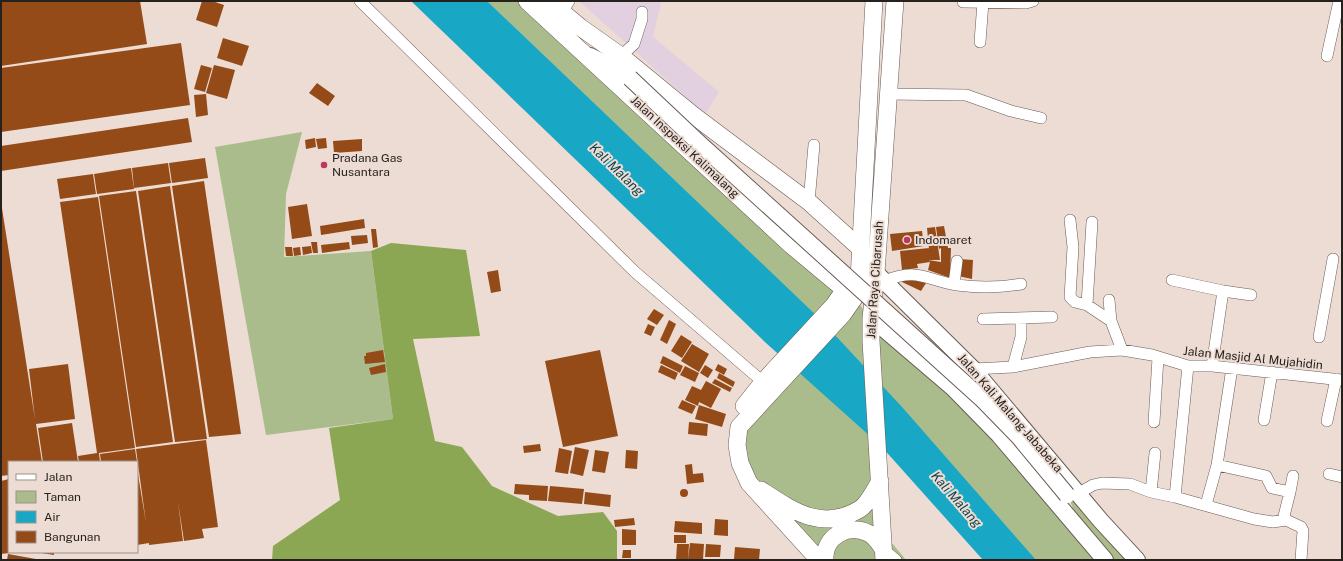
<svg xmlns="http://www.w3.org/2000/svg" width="1343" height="561" viewBox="0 0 1343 561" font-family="'Public Sans',sans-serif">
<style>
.commercial{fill:#e2cfe0}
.green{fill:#aabc8b}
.forest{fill:#8ba753}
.water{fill:#18a7c4}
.building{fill:#944b18}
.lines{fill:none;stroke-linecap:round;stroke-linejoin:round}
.minor-casing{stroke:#695b54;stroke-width:12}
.secondary-casing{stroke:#695b54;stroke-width:18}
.primary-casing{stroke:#695b54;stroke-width:18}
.minor{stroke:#fff;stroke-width:11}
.secondary{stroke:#fff;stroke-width:16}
.primary{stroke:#fff;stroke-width:17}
.secondary-bridge-casing{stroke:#695b54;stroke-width:18;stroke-linecap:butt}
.secondary-bridge{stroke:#fff;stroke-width:16}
.poi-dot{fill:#c23563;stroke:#ecdcd3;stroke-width:1.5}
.labels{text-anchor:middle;stroke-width:4;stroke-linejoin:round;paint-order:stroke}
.street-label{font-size:12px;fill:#27211e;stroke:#ecdcd3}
.poi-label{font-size:12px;fill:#27211e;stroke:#ecdcd3;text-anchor:start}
.water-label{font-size:13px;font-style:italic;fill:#0c4451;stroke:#ecdcd3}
</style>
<rect width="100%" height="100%" fill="#ecdcd3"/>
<!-- commercial -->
<path class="commercial" d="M579 1 661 2 653 37 719 92 705 114Z"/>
<!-- green -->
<path class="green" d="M487 1H527L854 298 871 318 953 388 1081 530 1069 498 1101 521 1136 560H1035L875 378 882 531 906 560H819L779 518 737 445 819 321Z
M302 132 286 194 284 257 371 251 393 419 266 435 215 147Z"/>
<!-- forest -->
<path class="forest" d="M391 243 466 250 480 336 413 339 435 441 462 447 492 486 558 516 603 512 617 531V560H272L273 546 340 500 329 428 393 419 371 251Z"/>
<!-- water -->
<path class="water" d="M411 1H487L820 319 902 407 1036 560H983L881 446 766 343Z"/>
<!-- building -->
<path class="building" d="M1 1H140L147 44 1 66Z
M202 1H212L224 5 217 27 196 20Z
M223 38 249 46 242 66 217 58Z
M181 43 190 105 1 132V68Z
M201 65 212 68 205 92 194 89Z
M214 65 235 70 227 99 206 93Z
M317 83 335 96 328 106 309 93Z
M206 94 208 115 196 117 194 95Z
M188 118 192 142 1 171V146Z
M315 138 316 147 306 149 305 140Z
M326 138 327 148 318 149 316 139Z
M362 139V151L334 153 333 141Z
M205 158 208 178 172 183 169 163Z
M168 163 171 183 134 188 132 168Z
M131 168 134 189 97 194 94 174Z
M93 174 96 194 60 199 57 179Z
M204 181 241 434 209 437 172 186Z
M170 186 207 439 175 442 138 191Z
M136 191 173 442 136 447 99 196Z
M98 197 135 448 99 453 100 462H79L78 456 97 453 60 202Z
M1 202 35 419 29 369 68 364 75 419 36 424 42 462H9V475L1 476Z
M307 204 312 236 292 239 288 207Z
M364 219 365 228 321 235 320 226Z
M944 226 948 248H951L950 278 928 270 930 262 917 264 918 268 902 270 900 251 929 248 930 260H928L941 262V248L939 249 936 227Z
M935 227 940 260H930L927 228Z
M371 229H376L378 247 373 248Z
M922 231 924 246 892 251 890 234Z
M367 235 368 243 352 245 351 236Z
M311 242H317L318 253H313Z
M349 242 350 249 322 253 321 245Z
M311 246 312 253 303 255 302 247Z
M285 247H292L293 256H286Z
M300 247 301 255 294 256 293 248Z
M959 259 973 260 972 279 958 276Z
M498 270 501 291 491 293 487 272Z
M906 275 926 283 921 291 902 282Z
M654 309 664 315 657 325 647 319Z
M669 320 676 324 667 344 660 340Z
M648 324 655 327 651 336 644 333Z
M681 335 692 342 682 358 671 351Z
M692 344 709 354 699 372 681 361Z
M383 350 385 362 365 364 364 356H366V353Z
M600 350 618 436 563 447 545 361Z
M663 356 683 366 680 373 660 363Z
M385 364 386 372 371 375 369 368Z
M718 364 727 369 724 375 715 370Z
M661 365 678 373 675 380 658 372Z
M705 365 713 370 708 378 700 373Z
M685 366 699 373 695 382 680 375Z
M719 373 735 382 733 387 717 378Z
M715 379 732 388 730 392 712 383Z
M706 381 721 389 711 408 699 402 698 406 685 400 692 386 701 390Z
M682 400 696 406 692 414 678 408Z
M699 405 726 414 722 427 695 419Z
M689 422 708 424 707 436 688 434Z
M72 423 78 462H43L38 428Z
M206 440 218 527 202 529 204 538 184 541 178 502 183 541 149 545V543L137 545V468L146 523 136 449Z
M540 444 541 451 524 453 523 446Z
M575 447 589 450 583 476 570 473Z
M559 448 572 451 568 474 555 472Z
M135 449 137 462H101L100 454Z
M595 450 609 452 605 473 592 471Z
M626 450 638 451 637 469 625 468Z
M692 464 693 474 703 473 704 482 687 484 685 465Z
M9 479V553L1 554V481Z
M515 484 548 486 547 501 529 500V495L514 494Z
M550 486 584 489 582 504 548 501Z
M680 493a4 4 0 1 1 8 0a4 4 0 1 1-8 0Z
M585 492 611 495 610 507 584 504Z
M634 518 635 525 615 527 614 520Z
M715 519 728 520V536L714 535Z
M675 521 702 523V534L674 532Z
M622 529 636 530V545H622Z
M674 535H686V543H674Z
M690 543 704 544 703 560H688Z
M677 544H689L688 560H676Z
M706 544 721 545 720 557H705Z
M735 547 760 549 759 560 734 559Z
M623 550H631V558H622Z
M35 552H54V555Z
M8 554 36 559V560H7Z"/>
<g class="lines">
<defs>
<path id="minor" d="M360 1 635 272 763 382
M963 2 1026 3 1033 1
M559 17 569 1
M980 42 983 2
M621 56 634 44 642 19V12
M1327 56 1339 1
M887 94 966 95 1011 111 1041 118
M809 202 814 145
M1070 220 1073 247 1070 297 1075 302 1087 305 1111 321
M1172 280 1223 291 1251 295
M885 281C917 267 926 280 957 285 979 288 999 288 1021 284
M954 284 957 261
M1109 300 1111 321 1122 350
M1087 305 1092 222
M983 319 1052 317
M1319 337 1333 259
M1212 366 1223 291
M1013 367 1021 337V318
M973 369 1013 367 1090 352 1122 350 1152 355 1188 366H1212L1342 380
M1264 420 1272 372
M1327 421 1336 379
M1154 422 1158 358
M1217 465 1266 476 1272 488 1290 492 1284 516 1286 520 1301 527 1303 531 1301 560
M1329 474 1342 477
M1151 492 1155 453
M1290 492 1293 476
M1079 493 1093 485 1102 483 1130 484 1151 492 1175 497 1254 519 1273 522 1286 520
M1175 497 1188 366
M1206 505 1217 465 1232 368
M883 549 896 560"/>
<path id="secondary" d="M590 56 626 74
M876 273 973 369 1101 521 1137 560
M871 318 953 388 999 435 1105 560"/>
<path id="primary" d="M527 1 791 245 845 290
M549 1 580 27 621 56 693 115 809 202 861 249
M744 406 763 382 834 305 850 282
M761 490C793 511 822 532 860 509 868 504 875 489 880 481
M819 560 749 483 740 463 737 445 739 427 843 314 857 294 859 279 874 1
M825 560C823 537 848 523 868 533 875 536 879 543 883 549
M884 560 871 341V318L876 273 895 1"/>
</defs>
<!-- minor casing -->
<use href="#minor" class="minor-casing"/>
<!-- secondary casing -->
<use href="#secondary" class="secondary-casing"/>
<!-- primary casing -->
<use href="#primary" class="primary-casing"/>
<!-- minor -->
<use href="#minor" class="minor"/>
<!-- secondary -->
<use href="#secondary" class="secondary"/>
<!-- primary -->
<use href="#primary" class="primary"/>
<defs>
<path id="secondary-bridge" d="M630 78 700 144 982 399 1019 437 1067 495"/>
</defs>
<!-- secondary-bridge casing -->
<use href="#secondary-bridge" class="secondary-bridge-casing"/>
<!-- secondary-bridge -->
<use href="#secondary-bridge" class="secondary-bridge"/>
</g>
<!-- markers -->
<g class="poi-dot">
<circle cx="324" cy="165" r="4"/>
<circle cx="907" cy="240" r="4"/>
</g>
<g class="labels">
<!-- street labels -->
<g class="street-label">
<text transform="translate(685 147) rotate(43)" y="4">Jalan Inspeksi Kalimalang</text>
<text transform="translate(875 280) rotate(-86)" y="4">Jalan Raya Cibarusah</text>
<text transform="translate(1253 358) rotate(6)" y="4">Jalan Masjid Al Mujahidin</text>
<text transform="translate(1010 413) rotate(49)" y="4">Jalan Kali Malang Jababeka</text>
</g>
<!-- poi labels -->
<g class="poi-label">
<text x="332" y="162">Pradana Gas<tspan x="332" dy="14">Nusantara</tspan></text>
<text x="915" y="244">Indomaret</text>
</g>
<!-- water labels -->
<g class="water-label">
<text transform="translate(617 169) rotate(44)" y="5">Kali Malang</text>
<text transform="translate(957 499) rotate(49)" y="5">Kali Malang</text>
</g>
</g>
<!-- border -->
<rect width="1343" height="561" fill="none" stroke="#27211e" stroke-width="4"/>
<!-- legend -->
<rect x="8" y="461" width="130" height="92" fill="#ecdcd3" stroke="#9d918b"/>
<rect x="16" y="474" width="20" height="6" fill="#ffffff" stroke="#9d918b"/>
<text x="44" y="481" font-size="12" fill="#27211e">Jalan</text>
<rect x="16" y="491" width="20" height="12" fill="#aabc8b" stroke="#9d918b"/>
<text x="44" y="501" font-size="12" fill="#27211e">Taman</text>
<rect x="16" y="511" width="20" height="12" fill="#18a7c4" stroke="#9d918b"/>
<text x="44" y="521" font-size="12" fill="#27211e">Air</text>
<rect x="16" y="531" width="20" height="12" fill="#944b18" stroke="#9d918b"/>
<text x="44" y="541" font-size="12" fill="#27211e">Bangunan</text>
</svg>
